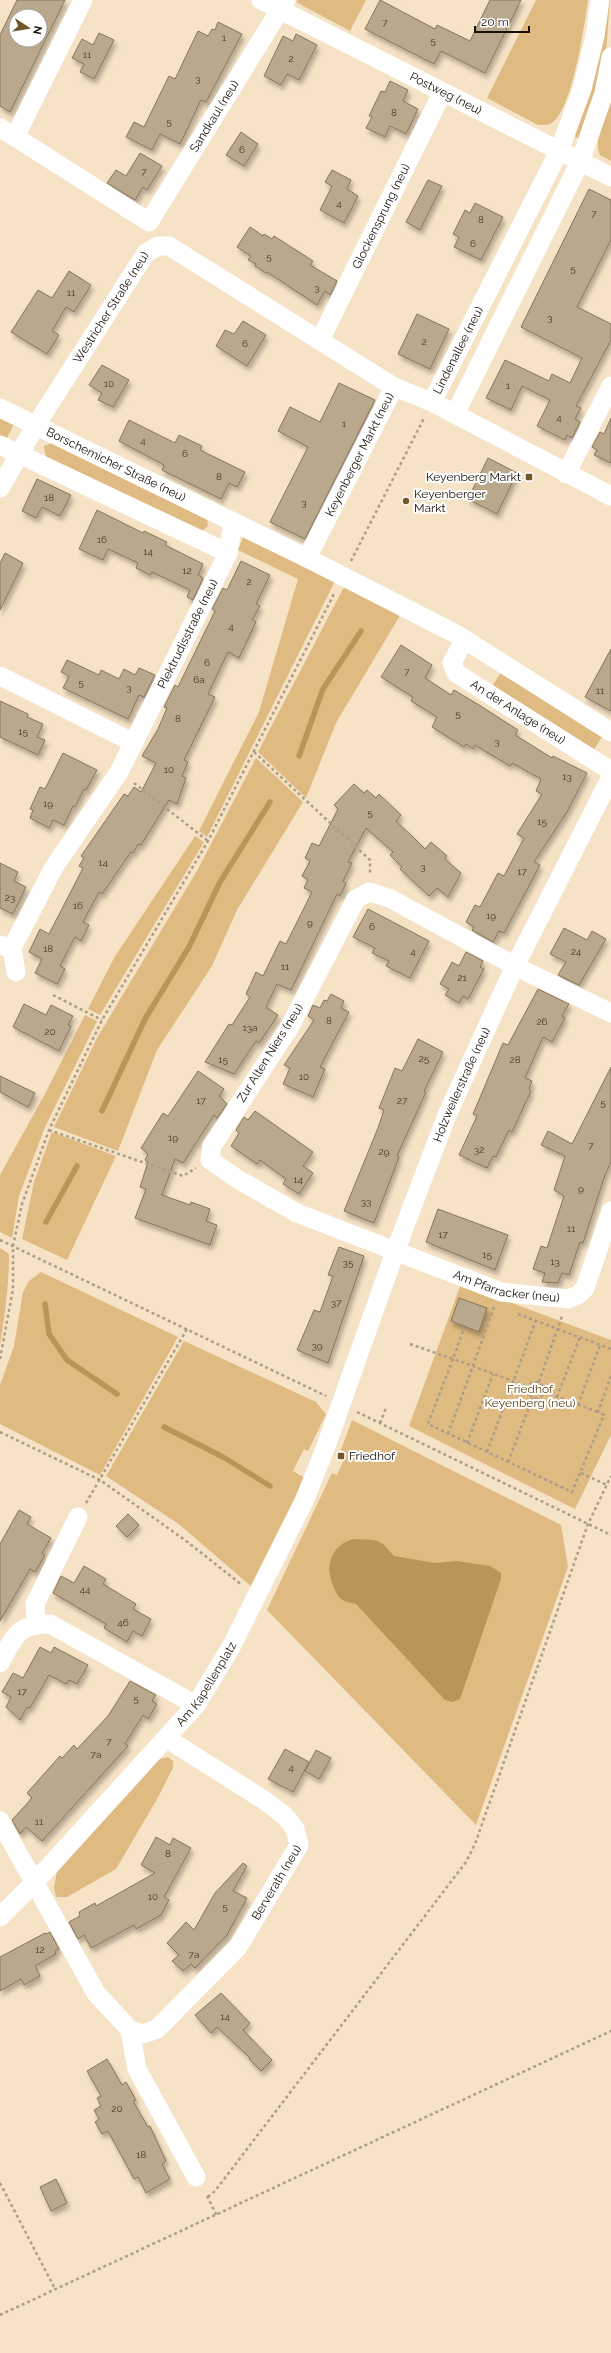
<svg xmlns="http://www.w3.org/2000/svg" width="611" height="2353" viewBox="0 0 611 2353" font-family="Raleway,sans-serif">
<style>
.green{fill:#dfba81}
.water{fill:#ba9458}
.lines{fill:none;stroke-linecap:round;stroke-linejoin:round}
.stream{stroke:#ba9458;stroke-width:5.5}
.building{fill:#baa88c;stroke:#85745a;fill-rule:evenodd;filter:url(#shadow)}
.path{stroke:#ac9d87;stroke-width:2.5;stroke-dasharray:3 3;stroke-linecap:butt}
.minor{stroke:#fff;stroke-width:19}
.poi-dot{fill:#725729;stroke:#fff;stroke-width:1.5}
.labels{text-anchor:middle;stroke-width:4;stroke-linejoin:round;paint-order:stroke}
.number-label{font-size:10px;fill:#403728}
.street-label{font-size:12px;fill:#181107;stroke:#fff}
.poi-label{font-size:12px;fill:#181107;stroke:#fff;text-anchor:start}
.park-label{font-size:12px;fill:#614617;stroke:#fff}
</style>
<defs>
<filter id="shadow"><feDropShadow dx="2.5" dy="4.5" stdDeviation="2" flood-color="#0004"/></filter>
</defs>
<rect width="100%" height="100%" fill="#f6e3c6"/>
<!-- green -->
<path class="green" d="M298 0H366L350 31 296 2Z
M536 0H588C584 27 573 106 553 122 549 126 544 125 538 125L487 98Z
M605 0H610L605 66 580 138 575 137Z
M611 88V161C608 159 603 157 600 155 592 144 608 101 611 88Z
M0 417 14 424 7 438 0 435Z
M55 442 207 518 208 526 201 532 46 457 44 446Z
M244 535 336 579 207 837 199 831 259 712 298 579 238 550Z
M345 585 402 612 336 723 306 798 258 752Z
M502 671 603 735 592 753 491 688Z
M256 758 303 802 237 910 212 966 157 1050 118 1151 54 1127 97 1038 198 869Z
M195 836 204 842 100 1015 88 1009 114 958Z
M85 1015 97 1021 45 1127 19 1196 12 1238 0 1232V1175L46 1092Z
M52 1132 116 1156 67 1260 22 1239 34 1182Z
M0 1248 9 1254C9 1285 5 1315 0 1345Z
M41 1272 178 1337 100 1475 0 1424V1385L14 1346 23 1292 29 1281Z
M461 1284 611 1340V1435L575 1509 409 1426Z
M184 1341 316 1402 326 1414 308 1451 304 1449 293 1471 305 1478 253 1588 180 1525 106 1476Z
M352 1420 561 1525 568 1567 476 1825 267 1610 332 1473 337 1475 347 1453 341 1450Z
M168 1757 173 1761V1768L156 1801 116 1869 67 1897H56L54 1888 57 1871 157 1760Z"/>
<!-- water -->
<path class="water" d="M353 1539 375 1540 383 1544 394 1556 435 1563 457 1561 490 1566 501 1573V1579L460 1699 453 1702 445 1700 356 1604C351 1603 345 1602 341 1599 337 1596 334 1588 332 1583 325 1563 333 1545 353 1539Z"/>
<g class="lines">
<!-- stream -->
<path class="stream" d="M299 756 323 689 361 631
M102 1111 145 1019 189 947 220 882 270 802
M46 1222 77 1166
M45 1304 49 1334 67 1360 117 1394
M164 1427 223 1457 270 1486"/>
</g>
<!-- building -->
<path class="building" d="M17 0H65L10 112 0 106V35ZM16 16H40V40H16Z
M380 0 435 29 437 25 470 41 490 0H521L485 73 441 51 434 64 365 29Z
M218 22 242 34 206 102 201 100 180 144 160 134 152 150 126 137 134 122 144 127 169 76 175 79 198 31 208 36 212 29 215 30Z
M99 33 114 40 94 79 80 72 84 64 72 58 82 39 93 45Z
M296 34 317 45 299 80 287 74 281 85 264 76 283 36 293 41Z
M390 81 408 90 403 101 418 109 406 134 390 126 385 137 366 128 372 117 369 116 381 91 385 92Z
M241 132 258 144 244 166 226 155Z
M140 153 162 166 147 190 143 187 135 200 107 183 116 170 126 176Z
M332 170 351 180 347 189 358 196 344 223 320 210 332 186 325 182Z
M428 180 442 186 420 230 406 222Z
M589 189 611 200V240L577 307 611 324V340L576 406 581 408 575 419 580 422 572 438 567 435 565 440 537 426 550 400 522 386 511 410 486 398 505 360 549 381 552 374 570 383 582 358 521 327Z
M475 203 503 217 481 260 454 247 459 237 453 234 465 210 470 213Z
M250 227 263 236 264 234 272 239 274 236 299 252 313 261 310 265 337 281 330 295 325 291 317 305 267 272 266 273 255 266 256 264 248 260 251 256 237 247Z
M69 271 91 285 74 312 66 307 52 331 59 335 47 354 11 332 38 290 52 298Z
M417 314 449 329 430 369 398 354Z
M243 321 266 335 247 366 216 346 225 330 234 334Z
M102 365 129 380 113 407 98 400 102 393 89 385Z
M339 383 375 400 305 539 270 522 308 447 278 431 290 407 320 422Z
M611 418V463L594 455 597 450 592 447 600 432 604 434Z
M129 420 175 443 179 435 202 446 200 450 245 472 237 487 229 483 221 499 162 470 164 465 119 441Z
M488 458 517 473 497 514 468 499Z
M37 479 71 495 60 516 42 507 36 518 22 511Z
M97 510 143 533 144 531 167 542 165 545 203 564 198 575 203 578 193 600 187 597 190 590 152 572 150 575 136 568 138 563 108 549 103 560 79 549Z
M5 553 23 563 0 610V563Z
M241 561 270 575 256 604 260 606 252 620 256 622 239 658 228 652 208 694 215 697 184 760 188 762 182 776 186 778 177 804 169 800 141 845 138 844 133 853 131 852 102 894 99 892 83 922 89 925 81 941 75 937 60 966 65 969 57 984 35 973 42 959 29 952 40 929 49 934 83 868 79 866 84 858 81 856 124 794 128 796 134 787 141 792 156 763 142 756 158 729 167 708 164 707 175 685 178 687 215 611 212 609 223 588 227 590Z
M401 645 432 665 425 678 451 695 454 690 479 705 518 730 515 735 552 758 553 756 587 773 567 812 534 862 540 865 504 933 499 931 493 942 472 930 474 927 466 922 475 905 480 907 498 873 504 876 524 838 517 834 542 794 536 791 541 779 512 763 510 766 475 745 473 749 466 744 464 747 432 727 437 717 411 701 413 697 381 677Z
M611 649V711L585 697Z
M67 660 99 675 101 670 119 679 124 669 135 675 139 668 155 675 144 697 139 695 128 719 63 688 69 676 61 672Z
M0 701 28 714 27 717 43 724 37 737 45 740 38 755 0 737Z
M63 753 97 770 86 790 84 789 75 807 73 806 64 825 53 820 49 828 30 818 33 810 30 809 40 787 45 789Z
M354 784 364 793 367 790 376 798 379 794 401 815 396 821 413 837 425 849 431 842 447 856 445 859 461 873 448 897 437 888 429 896 400 869 402 867 390 855 393 852 366 828 348 862 352 863 343 881 346 883 340 896 337 894 291 990 277 984 266 1007 278 1015 259 1043 256 1041 234 1074 205 1062 229 1024 232 1025 250 997 246 994 256 972 263 976 280 941 286 944 312 892 304 888 308 880 302 876 310 861 305 858 312 843 319 846 338 809 334 805Z
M0 863 18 872 14 881 26 887 13 914 0 908Z
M368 909 429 941 410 978 386 966 389 961 372 953 375 948 353 937Z
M564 928 587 940 592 931 606 939 579 985 558 975 566 962 550 954Z
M466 952 483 961 480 967 484 969 468 999 463 996 459 1003 445 995 449 989 440 984 452 962 459 966Z
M538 989 569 1004 562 1016 565 1018 552 1042 543 1037 525 1078 532 1081 529 1089 531 1091 512 1132 509 1130 496 1157 493 1156 487 1168 459 1155 477 1116 473 1114 503 1043 508 1045Z
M331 994 344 1001 341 1008 349 1012 320 1067 325 1069 313 1097 283 1084 290 1068 284 1065 314 1020 308 1016 313 1005 320 1008 324 1000 327 1001Z
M24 1004 46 1015 51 1005 73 1016 68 1025 71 1026 59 1051 13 1027Z
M418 1039 443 1052 424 1091 426 1092 397 1156 399 1157 374 1223 344 1211 378 1128 384 1110 379 1108 395 1068 402 1071Z
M611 1067V1162L605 1175 583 1243 580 1242 569 1275 562 1273 558 1283 542 1282 545 1273 533 1269 541 1246 547 1248 564 1196 554 1190 565 1156 541 1145 548 1131 572 1144Z
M198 1071 224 1089 219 1096 227 1104 217 1118 214 1115 183 1163 175 1159 162 1195 190 1205 191 1202 210 1209 206 1221 217 1225 210 1245 135 1218 146 1189 140 1187 148 1162 145 1160 148 1154 141 1148 163 1113 168 1116Z
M0 1076 35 1093 28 1107 0 1092Z
M255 1111 313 1152 303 1166 313 1173 299 1194 283 1184 286 1179 260 1160 257 1164 231 1146 239 1133 236 1130 244 1117 248 1120Z
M438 1209 508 1235 495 1270 426 1242Z
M339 1247 364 1256 328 1363 297 1350 314 1310 320 1312 333 1276 328 1275Z
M459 1298 487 1308 479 1332 451 1321Z
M19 1510 31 1517 27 1524 51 1538 42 1553 45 1555 35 1572 30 1569 0 1621V1544Z
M128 1514 139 1525 127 1537 116 1526Z
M84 1566 106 1579 103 1584 136 1604 133 1609 151 1619 142 1636 133 1631 127 1642 104 1628 106 1624 53 1593 61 1576 74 1583Z
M40 1647 51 1653 54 1647 88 1665 77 1684 69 1680 66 1684 49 1675 30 1708 27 1707 20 1720 6 1707 11 1697 2 1692 13 1673 23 1678Z
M130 1681 156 1695 152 1701 157 1704 148 1719 143 1715 125 1744 128 1746 42 1841 26 1827 20 1834 12 1820 32 1798 27 1793 60 1756 62 1758 74 1745 77 1749 108 1716Z
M285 1749 309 1762 293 1792 268 1779Z
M316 1750 331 1758 319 1779 305 1771Z
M156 1837 170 1845 173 1838 191 1848 164 1897 169 1900 161 1915 136 1929 134 1925 91 1948 84 1935 78 1939 69 1922 80 1916 79 1912 95 1903 96 1906 155 1873 141 1865Z
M243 1863 247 1866 233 1891 247 1898 227 1935 195 1968 191 1964 183 1971 172 1961 179 1955 167 1943 186 1922 194 1930 215 1893Z
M50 1932 59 1949 55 1951 56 1954 35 1966 40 1976 24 1985 21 1979 0 1991V1957L45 1933 46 1934Z
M221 1993 250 2023 243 2030 272 2060 261 2071 249 2059 250 2058 217 2027 211 2033 195 2015Z
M107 2059 122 2085 126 2082 136 2100 133 2101 148 2127 150 2126 166 2161 162 2164 170 2179 146 2193 138 2177 134 2179 108 2131 102 2134 95 2122 99 2119 94 2110 101 2106 97 2098 101 2096 87 2071Z
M56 2179 67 2203 51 2211 40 2187Z"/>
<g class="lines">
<!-- path -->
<path class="path" d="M351 561 424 418
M254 752 370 860V874
M134 783 208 841
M53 995 102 1020
M49 1130 183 1176 196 1168
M0 1240 326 1396
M494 1307 473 1366 453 1359 428 1424 572 1492 604 1415 598 1412 611 1376
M518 1314 611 1349
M410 1344 453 1359 464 1328
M0 1359 13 1289V1246L22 1204 49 1130 102 1020 208 841 335 592
M528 1390a8 8 0 1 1 16 0a8 8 0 1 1-16 0Z
M539 1382 562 1316
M544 1392 598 1412
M557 1397 580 1337
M578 1405 600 1345
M357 1412 611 1535
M380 1423 386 1408
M0 1432 100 1480 185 1540 242 1585
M448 1434 473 1366 528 1387
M467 1443 493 1374
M487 1452 536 1320
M508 1462 533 1397
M581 1473 607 1485
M86 1503 187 1329
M0 2183 55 2289
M207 2196 217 2216
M208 2197 215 2191 466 1862 475 1844 588 1524 611 1476
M0 2315 611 2031"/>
<!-- minor -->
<g class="minor">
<path id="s1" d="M83 0 15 137 149 222 286 0"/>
<path id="s2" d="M261 0 611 177"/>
<path d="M0 128 15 137"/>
<path id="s3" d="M320 340 442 93"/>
<path id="s4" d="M432 402 559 151 582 89 595 36 600 0"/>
<path id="s5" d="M0 408 307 558 456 634 611 732"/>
<path d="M455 414 580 162 604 93 611 57"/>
<path d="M0 445 228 553"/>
<path d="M566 474 611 386"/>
<path id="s6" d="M0 488 36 425 146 253 158 246H169L394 387"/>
<path id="s7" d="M307 558 394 387 432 402 611 496"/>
<path id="s8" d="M464 640 452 663 456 673 611 771"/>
<path d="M0 676 134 743"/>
<path id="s9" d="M0 945 12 948 54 867 119 772 228 553 233 522"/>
<path d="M12 948 16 972"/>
<path id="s10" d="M611 1013 515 966 389 898 369 892 356 899 289 1028 212 1146 210 1160 239 1180 297 1213 501 1292 568 1299 578 1295 585 1288 611 1211"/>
<path d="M36 1624 35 1604 78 1517"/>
<path d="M0 1663C14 1637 17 1624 50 1624L196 1705"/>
<path id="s11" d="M0 1821 96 1993 130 2030 143 2034 157 2029 238 1947 299 1845 295 1829 285 1816 264 1800 166 1738"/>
<path id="s12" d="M0 1917 35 1882 196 1705 231 1647 304 1501 325 1449 395 1252 447 1115 515 966 611 777"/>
<path d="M130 2030 137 2069 196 2177"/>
</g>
</g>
<!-- markers -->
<g class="poi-dot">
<rect x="525" y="473" width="8" height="8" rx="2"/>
<circle cx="406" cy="501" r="4"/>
<rect x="337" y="1452" width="8" height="8" rx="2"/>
</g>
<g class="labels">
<!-- number labels -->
<g class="number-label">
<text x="385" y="26">7</text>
<text x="224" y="41">1</text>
<text x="433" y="44">5</text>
<text x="87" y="58">11</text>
<text x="291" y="62">2</text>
<text x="198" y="82">3</text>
<text x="394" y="116">8</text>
<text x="169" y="125">5</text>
<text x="242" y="153">6</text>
<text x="144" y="175">7</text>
<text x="339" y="207">4</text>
<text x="594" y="217">7</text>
<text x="481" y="223">8</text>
<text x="473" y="247">6</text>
<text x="269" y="260">5</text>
<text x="573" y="272">5</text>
<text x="317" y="291">3</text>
<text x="71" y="296">11</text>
<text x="550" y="321">3</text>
<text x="424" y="345">2</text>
<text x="245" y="347">6</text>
<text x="109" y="387">10</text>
<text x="508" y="389">1</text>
<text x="559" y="421">4</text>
<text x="344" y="427">1</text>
<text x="143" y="444">4</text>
<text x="185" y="457">6</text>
<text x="219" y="480">8</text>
<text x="49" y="501">18</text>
<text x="304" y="506">3</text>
<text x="102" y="543">16</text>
<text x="148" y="555">14</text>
<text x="187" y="574">12</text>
<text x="249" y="585">2</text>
<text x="231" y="630">4</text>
<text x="207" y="666">6</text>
<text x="407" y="675">7</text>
<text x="199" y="683">6a</text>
<text x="81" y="686">5</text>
<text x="129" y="691">3</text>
<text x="600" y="694">11</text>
<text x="458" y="717">5</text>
<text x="178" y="722">8</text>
<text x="23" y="735">15</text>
<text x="497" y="745">3</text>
<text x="169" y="773">10</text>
<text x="567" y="780">13</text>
<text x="48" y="807">19</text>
<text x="370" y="816">5</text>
<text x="542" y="825">15</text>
<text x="103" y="866">14</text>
<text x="423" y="870">3</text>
<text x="522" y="875">17</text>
<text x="10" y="901">23</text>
<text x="78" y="909">16</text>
<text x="491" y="919">19</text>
<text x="310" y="926">9</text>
<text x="372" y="930">6</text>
<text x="48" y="952">18</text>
<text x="413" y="955">4</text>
<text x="576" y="955">24</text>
<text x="285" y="970">11</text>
<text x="462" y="981">21</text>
<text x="329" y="1024">8</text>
<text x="542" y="1025">26</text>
<text x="250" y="1031">13a</text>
<text x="50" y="1035">20</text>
<text x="424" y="1062">25</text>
<text x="223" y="1063">15</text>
<text x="515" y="1063">28</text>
<text x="304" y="1080">10</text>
<text x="201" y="1104">17</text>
<text x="402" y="1104">27</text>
<text x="603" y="1106">5</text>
<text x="173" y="1141">19</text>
<text x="591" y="1149">7</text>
<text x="479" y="1153">32</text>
<text x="384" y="1155">29</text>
<text x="298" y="1183">14</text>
<text x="581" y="1192">9</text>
<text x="366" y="1205">33</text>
<text x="571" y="1232">11</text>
<text x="443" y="1238">17</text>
<text x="487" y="1258">15</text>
<text x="555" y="1265">13</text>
<text x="348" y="1266">35</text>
<text x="336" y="1306">37</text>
<text x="317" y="1349">39</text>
<text x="85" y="1593">44</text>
<text x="123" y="1626">46</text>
<text x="22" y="1695">17</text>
<text x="136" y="1702">5</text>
<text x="109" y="1745">7</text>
<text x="96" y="1758">7a</text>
<text x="291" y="1771">4</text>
<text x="39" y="1825">11</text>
<text x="168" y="1857">8</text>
<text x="153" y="1900">10</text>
<text x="225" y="1910">5</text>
<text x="40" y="1953">12</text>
<text x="194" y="1958">7a</text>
<text x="225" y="2020">14</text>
<text x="117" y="2112">20</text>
<text x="141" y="2158">18</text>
</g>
<!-- street labels -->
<g class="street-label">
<text dy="4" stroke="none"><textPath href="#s2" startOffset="207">Postweg (neu)</textPath></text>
<text dy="4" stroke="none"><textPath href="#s1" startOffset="436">Sandkaul (neu)</textPath></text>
<text dy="4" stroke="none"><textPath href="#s3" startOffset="138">Glockensprung (neu)</textPath></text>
<text dy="4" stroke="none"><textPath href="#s6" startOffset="212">Westricher Straße (neu)</textPath></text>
<text dy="4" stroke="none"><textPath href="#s4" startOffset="58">Lindenallee (neu)</textPath></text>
<text dy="4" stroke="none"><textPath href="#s7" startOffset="116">Keyenberger Markt (neu)</textPath></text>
<text dy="4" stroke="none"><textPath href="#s5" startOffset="129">Borschemicher Straße (neu)</textPath></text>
<text dy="4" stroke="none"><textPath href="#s9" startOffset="373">Plektrudisstraße (neu)</textPath></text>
<text dy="4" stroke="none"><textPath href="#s8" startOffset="110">An der Anlage (neu)</textPath></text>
<text transform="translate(270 1053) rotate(-58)" y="4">Zur Alten Niers (neu)</text>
<text dy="4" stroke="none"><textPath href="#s12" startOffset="965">Holzweilerstraße (neu)</textPath></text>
<text dy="4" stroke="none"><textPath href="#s10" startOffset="911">Am Pfarracker (neu)</textPath></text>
<text dy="4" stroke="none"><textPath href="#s12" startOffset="312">Am Kapellenplatz</textPath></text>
<text dy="4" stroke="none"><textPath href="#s11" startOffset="466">Berverath (neu)</textPath></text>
</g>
<!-- poi labels -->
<g class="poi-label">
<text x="521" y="481" text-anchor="end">Keyenberg Markt</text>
<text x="414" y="498">Keyenberger<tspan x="414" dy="14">Markt</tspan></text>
<text x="349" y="1460">Friedhof</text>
</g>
<!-- park labels -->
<g class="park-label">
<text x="530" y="1393">Friedhof<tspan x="530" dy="14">Keyenberg (neu)</tspan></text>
</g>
</g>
<!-- north arrow -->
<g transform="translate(28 28) rotate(102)"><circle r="19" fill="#ffffff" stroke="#a3a09c"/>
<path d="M0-3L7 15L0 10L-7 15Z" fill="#725729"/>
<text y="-6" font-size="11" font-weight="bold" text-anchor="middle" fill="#181107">N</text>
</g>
<!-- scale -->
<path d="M475 26v6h54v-6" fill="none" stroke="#181107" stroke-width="2"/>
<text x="481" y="26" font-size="12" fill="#181107" stroke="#ffffff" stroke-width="3" paint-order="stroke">20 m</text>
</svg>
